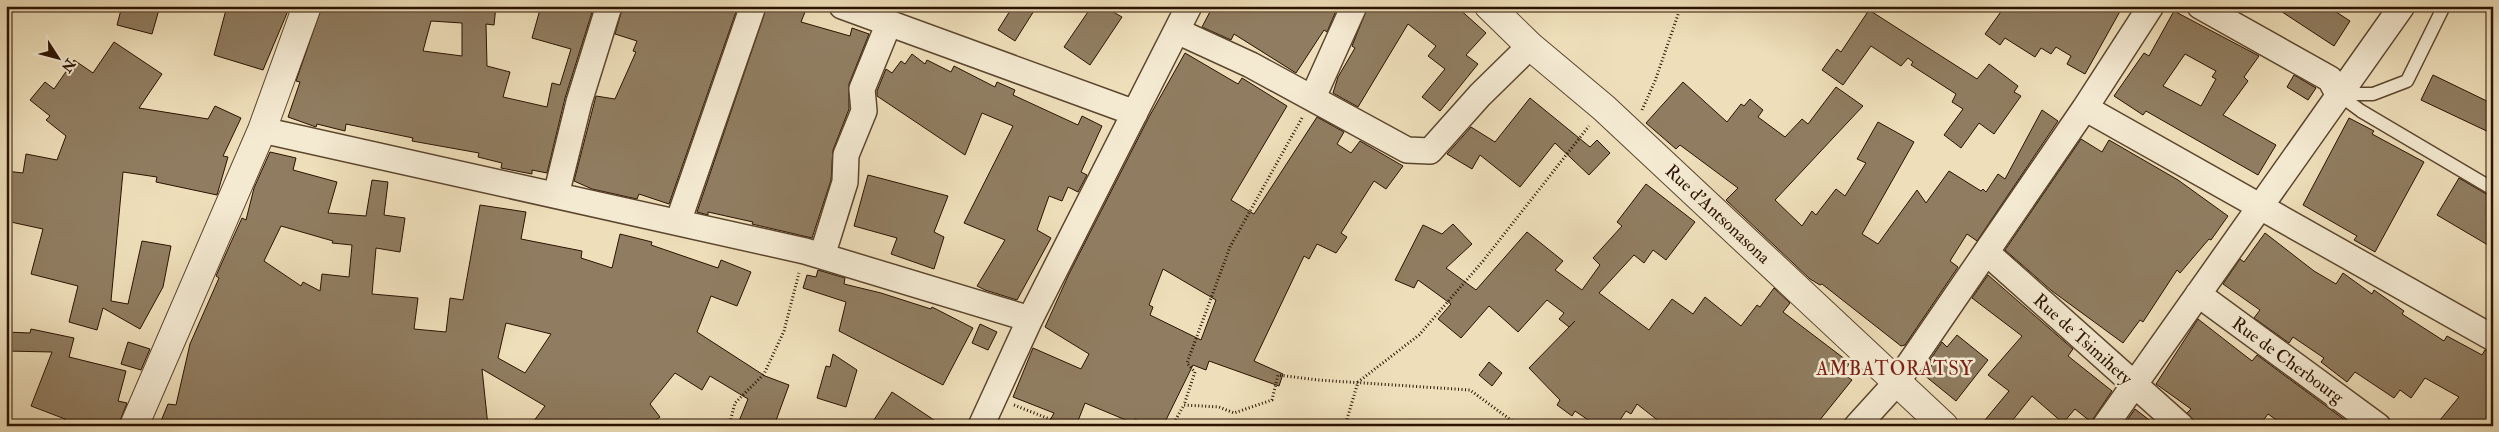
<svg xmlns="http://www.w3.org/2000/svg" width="2499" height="432" viewBox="0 0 2499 432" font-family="'IM FELL Double Pica',serif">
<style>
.building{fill:#907d61;stroke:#2b1300;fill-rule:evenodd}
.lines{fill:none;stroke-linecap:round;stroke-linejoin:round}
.service-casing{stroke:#5c462e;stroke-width:15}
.minor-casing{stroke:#5c462e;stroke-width:28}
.tertiary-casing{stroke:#5c462e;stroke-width:30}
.path{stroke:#2b1300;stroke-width:3;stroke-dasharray:1 2.5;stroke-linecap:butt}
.service{stroke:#f4ead2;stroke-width:12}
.minor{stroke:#f4ead2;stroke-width:25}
.tertiary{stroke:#f4ead2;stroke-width:28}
.labels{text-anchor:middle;stroke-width:5;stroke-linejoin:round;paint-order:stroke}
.street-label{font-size:18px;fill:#2b1300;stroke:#f4ead2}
.neighbourhood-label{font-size:19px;letter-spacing:1px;fill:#7a1f14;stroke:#f4ead2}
</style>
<rect width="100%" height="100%" fill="#eedfba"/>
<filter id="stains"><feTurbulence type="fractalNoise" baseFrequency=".004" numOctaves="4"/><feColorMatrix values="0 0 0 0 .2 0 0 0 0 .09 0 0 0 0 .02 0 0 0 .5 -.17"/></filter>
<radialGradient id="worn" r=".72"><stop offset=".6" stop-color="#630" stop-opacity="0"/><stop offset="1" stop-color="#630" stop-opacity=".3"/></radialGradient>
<!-- building -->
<path class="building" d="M122 6H160L152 34 117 25Z
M227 6H290L263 70 214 55Z
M322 6H361L380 10 381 6H496L494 25 486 24 487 66 510 72 503 97 547 107 552 83 560 85 571 49 532 38 541 6H594L565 98 547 173 532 170V174L501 168 502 163 478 157 479 153 412 141 413 138 346 124 345 131 317 124 316 127 288 117 300 82 296 81ZM431 21 462 23V56L423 51Z
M623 6H738L669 204 639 194 637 199 592 189 574 181 596 96 615 99 636 52 633 51 637 41 615 34Z
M767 6H787L805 12 801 22 850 36 852 28 869 34 849 84V109L833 150 831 180 812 238 752 224 753 222 708 212V215L697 212Z
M1013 6H1037L1015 41 998 30Z
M1092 6H1103L1122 17 1090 65 1064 47Z
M1213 6H1338L1327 32 1324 30 1296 73 1234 34 1231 40 1202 27Z
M1368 6H1456L1486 33 1466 55 1478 64 1440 111 1422 97 1445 69 1428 56 1436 46 1408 24 1358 107 1333 93 1338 77 1355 48 1352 46Z
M2005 6H2123L2085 74 2067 64 2071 56 2056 47 2051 54 2041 48 2035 57 2005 38 2000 45 1985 34Z
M2273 6H2327L2350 21 2334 46Z
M1869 10 1977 79 1989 64 2018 86 2014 92 2021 96 1994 134 1979 123 1961 148 1944 135 1963 109 1952 102 1956 94 1911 65 1913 62 1908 58 1901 66 1871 46 1843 85 1822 70 1837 49 1841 52Z
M2174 11 2259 56 2244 77 2248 81 2223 115 2276 145 2258 175 2146 111 2143 115 2114 96 2144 53 2149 56ZM2185 54 2216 71 2212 77 2216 79 2201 106 2163 86Z
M114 42 162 74 139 108 208 119 215 106 241 118 223 156 228 157 217 195 156 182 157 177 123 172 111 301 128 304 142 241 171 246 163 287 140 329 103 308 97 330 69 322 78 286 31 274 43 229 6 221V171L23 173 26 154 57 160 66 136 46 120 50 116 30 100 45 82 54 89 74 60 93 73Z
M1185 53 1238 84 1242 78 1287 106 1231 200 1254 214 1317 117 1344 132 1337 144 1351 153 1360 141 1403 166 1386 189 1374 181 1341 233 1347 237 1336 253 1317 244 1309 259 1304 256 1254 361 1283 374 1279 386 1209 361 1206 370 1193 365 1163 426H1149L1135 419 1133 423 1085 403 1076 426H1047L1054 413 1013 397 1033 348 1081 369 1089 354 1045 327 1069 274 1149 117ZM1163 269 1216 300 1201 340 1150 315 1153 307 1149 305Z
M912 54 925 64 927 60 951 72 954 66 995 87 997 82 1015 90 1013 95 1078 125 1082 116 1102 126 1081 172 1087 175 1078 192 1068 187 1062 201 1049 196 1037 230 1051 238 1017 300 985 290 977 286 1005 240 964 223 1013 126 982 113 965 155 877 96V91L886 69 892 73 901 61 905 64Z
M2294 75 2316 88 2308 100 2287 87Z
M2433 75 2493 104V134L2421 100Z
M1683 82 1727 122 1741 104 1744 106 1750 99 1763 110 1758 117 1785 137 1802 119 1808 124 1836 87 1863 106 1775 200 1802 226 1812 211 1816 215 1836 189 1845 196 1866 163 1857 159 1878 122 1914 142 1862 234 1878 244 1917 190 1926 203 1949 171 1981 191 1983 189 1986 192 1998 174 2005 179 2042 110 2058 121 1977 241 1967 234 1950 261 1958 267 1905 345 1901 346 1822 284 1820 285 1810 279 1726 200 1738 188 1680 145 1676 149 1646 123Z
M1530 98 1590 147 1597 140 1610 153 1589 175 1555 143 1520 187 1480 155 1472 169 1447 154 1471 127 1495 142Z
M2349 118 2374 131 2372 134 2424 162 2375 252 2354 240 2357 236 2303 205Z
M2081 139 2102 152 2109 140 2178 180 2228 216 2211 240 2209 239 2180 273 2177 270 2143 322 2140 320 2123 343 2052 291 2005 250Z
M270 152 296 158 293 170 337 182 328 213 366 216 372 180 388 182 384 215 405 218 400 252 376 248 372 294 418 298 414 329 446 332 450 298 463 300 480 205 526 212 521 239 582 251 581 258 612 268 620 234 652 242 651 245 718 268 721 260 751 272 737 306 711 296 697 332 765 376 789 385 774 426H737L748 399 710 376 702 390 675 373 650 404 660 417 648 426H530L545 406 482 369 488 426H247L220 420 218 426H159L168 404 176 405 190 344 219 278 216 276 232 240 242 218 246 220 254 188ZM281 226 333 241 332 243 352 245 349 277 322 274 320 291 303 282 301 286 264 261ZM506 323 551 334 525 373 498 358Z
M868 175 948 196 934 232 944 237 934 269 891 254 897 238 854 226Z
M2459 178 2493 198V248L2437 215Z
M1646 184 1695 222 1666 260 1653 250 1644 263 1634 255 1599 293 1649 330 1672 299 1693 314 1705 297 1741 326 1757 305 1760 307 1774 288 1790 303 1783 312 1850 363 1842 373 1852 380 1815 426H1665L1637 404 1631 414 1626 411 1616 426H1597L1575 411 1572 416 1557 405 1560 400 1529 368 1575 321 1569 327 1559 319 1564 313 1547 300 1518 332 1489 306 1461 338 1438 319 1451 304 1418 280 1414 288 1395 280 1423 225 1442 234 1453 224 1472 244 1446 268 1476 290 1527 232 1563 261 1555 270 1582 290 1600 265 1593 258 1622 226 1617 222Z
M2265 233 2314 271 2336 284 2343 273 2372 294 2374 290 2404 311 2402 314 2444 341 2447 336 2482 355 2485 350 2493 352V426H2435L2459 397 2425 378 2411 398 2400 390 2394 398 2355 372 2347 382 2321 362 2324 358 2293 337 2289 343 2254 318 2260 310 2223 284 2240 259 2244 262Z
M818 270 845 278 844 284 881 293 931 309 932 307 973 328 943 385 839 331 846 302 803 288 807 275 816 277Z
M1988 275 2073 349 2068 356 2112 391 2091 422 2075 409 2063 423 2032 396 2008 426H1980L2009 391 1988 375 2022 336 1972 298Z
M2198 319 2252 361 2257 355 2353 426H2285L2268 414 2259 426H2195L2194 421 2187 413 2191 409 2156 384Z
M980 324 997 332 988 350 972 343Z
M31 329 74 338 69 357 126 371 118 401 127 403 118 426H63L65 419 31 406 52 352 6 351V332L30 333Z
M1957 335 1988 360 1956 401 1924 375 1932 366 1928 363 1942 342 1947 347Z
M128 342 150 349 141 370 121 364Z
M833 354 857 370 846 407 817 398 826 366 830 367Z
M1489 362 1502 373 1492 386 1479 375Z
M892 392 943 426H870Z
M2135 409 2157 426H2123Z"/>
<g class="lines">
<defs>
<path id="service" d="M2338 94 2361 111 2493 189
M2338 94H2373L2407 81 2444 6"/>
<path id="minor" d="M842 6 1135 113
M2200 6 2330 79 2338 94
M1177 31 1251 65 1407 150 1430 151 1480 95 1530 46
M1313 97 1354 6
M2085 108 2493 338
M262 130 805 251 1030 319
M556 195 579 102 609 6
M678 222 753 6
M1986 252 2181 426
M822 256 845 182 846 155 864 111 862 89 889 23
M2198 294 2378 426
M981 426 1030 319 1189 6
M1857 426 1897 382 2085 108 2151 6
M2105 426 2402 6"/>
<path id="tertiary" d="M1489 6 1530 46 1604 108 1944 426
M134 426 262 130 307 6"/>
</defs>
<!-- service casing -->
<use href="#service" class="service-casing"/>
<!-- minor casing -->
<use href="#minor" class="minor-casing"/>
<!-- tertiary casing -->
<use href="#tertiary" class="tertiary-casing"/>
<!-- path -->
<path class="path" d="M1642 110 1655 81 1681 6
M1302 118 1230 247 1187 363 1195 372 1184 405 1219 407 1234 413 1272 400 1278 375 1318 380 1470 390 1519 426
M1014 405 1067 426
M729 426 735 403 764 374 784 331 799 273
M1172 426 1184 405
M1345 426 1358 382 1419 335 1483 261 1589 126"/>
<!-- service -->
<use href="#service" class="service"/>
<!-- minor -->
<use href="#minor" class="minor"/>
<!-- tertiary -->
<use href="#tertiary" class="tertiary"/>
</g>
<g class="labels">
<!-- street labels -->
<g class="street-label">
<text transform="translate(1718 214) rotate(43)" y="6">Rue d'Antsonasona</text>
<text transform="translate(2083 339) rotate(42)" y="6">Rue de Tsimihety</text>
<text transform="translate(2288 360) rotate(36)" y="6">Rue de Cherbourg</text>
</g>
<!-- neighbourhood labels -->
<g class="neighbourhood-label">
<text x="1895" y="375">AMBATORATSY</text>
</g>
</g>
<!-- margin -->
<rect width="2499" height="432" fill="none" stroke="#eedfba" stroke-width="25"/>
<rect x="8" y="8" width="2484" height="417" fill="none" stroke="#2b1300" stroke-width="2.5"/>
<rect x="12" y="12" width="2474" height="407" fill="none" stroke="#2b1300"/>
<!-- north arrow -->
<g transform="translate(58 58) rotate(126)" stroke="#f4ead2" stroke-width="4" paint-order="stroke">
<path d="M0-4L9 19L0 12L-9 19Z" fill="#2b1300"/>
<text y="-8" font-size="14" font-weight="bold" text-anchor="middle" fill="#2b1300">N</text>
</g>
<rect width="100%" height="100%" filter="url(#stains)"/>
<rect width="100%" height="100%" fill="url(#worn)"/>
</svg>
